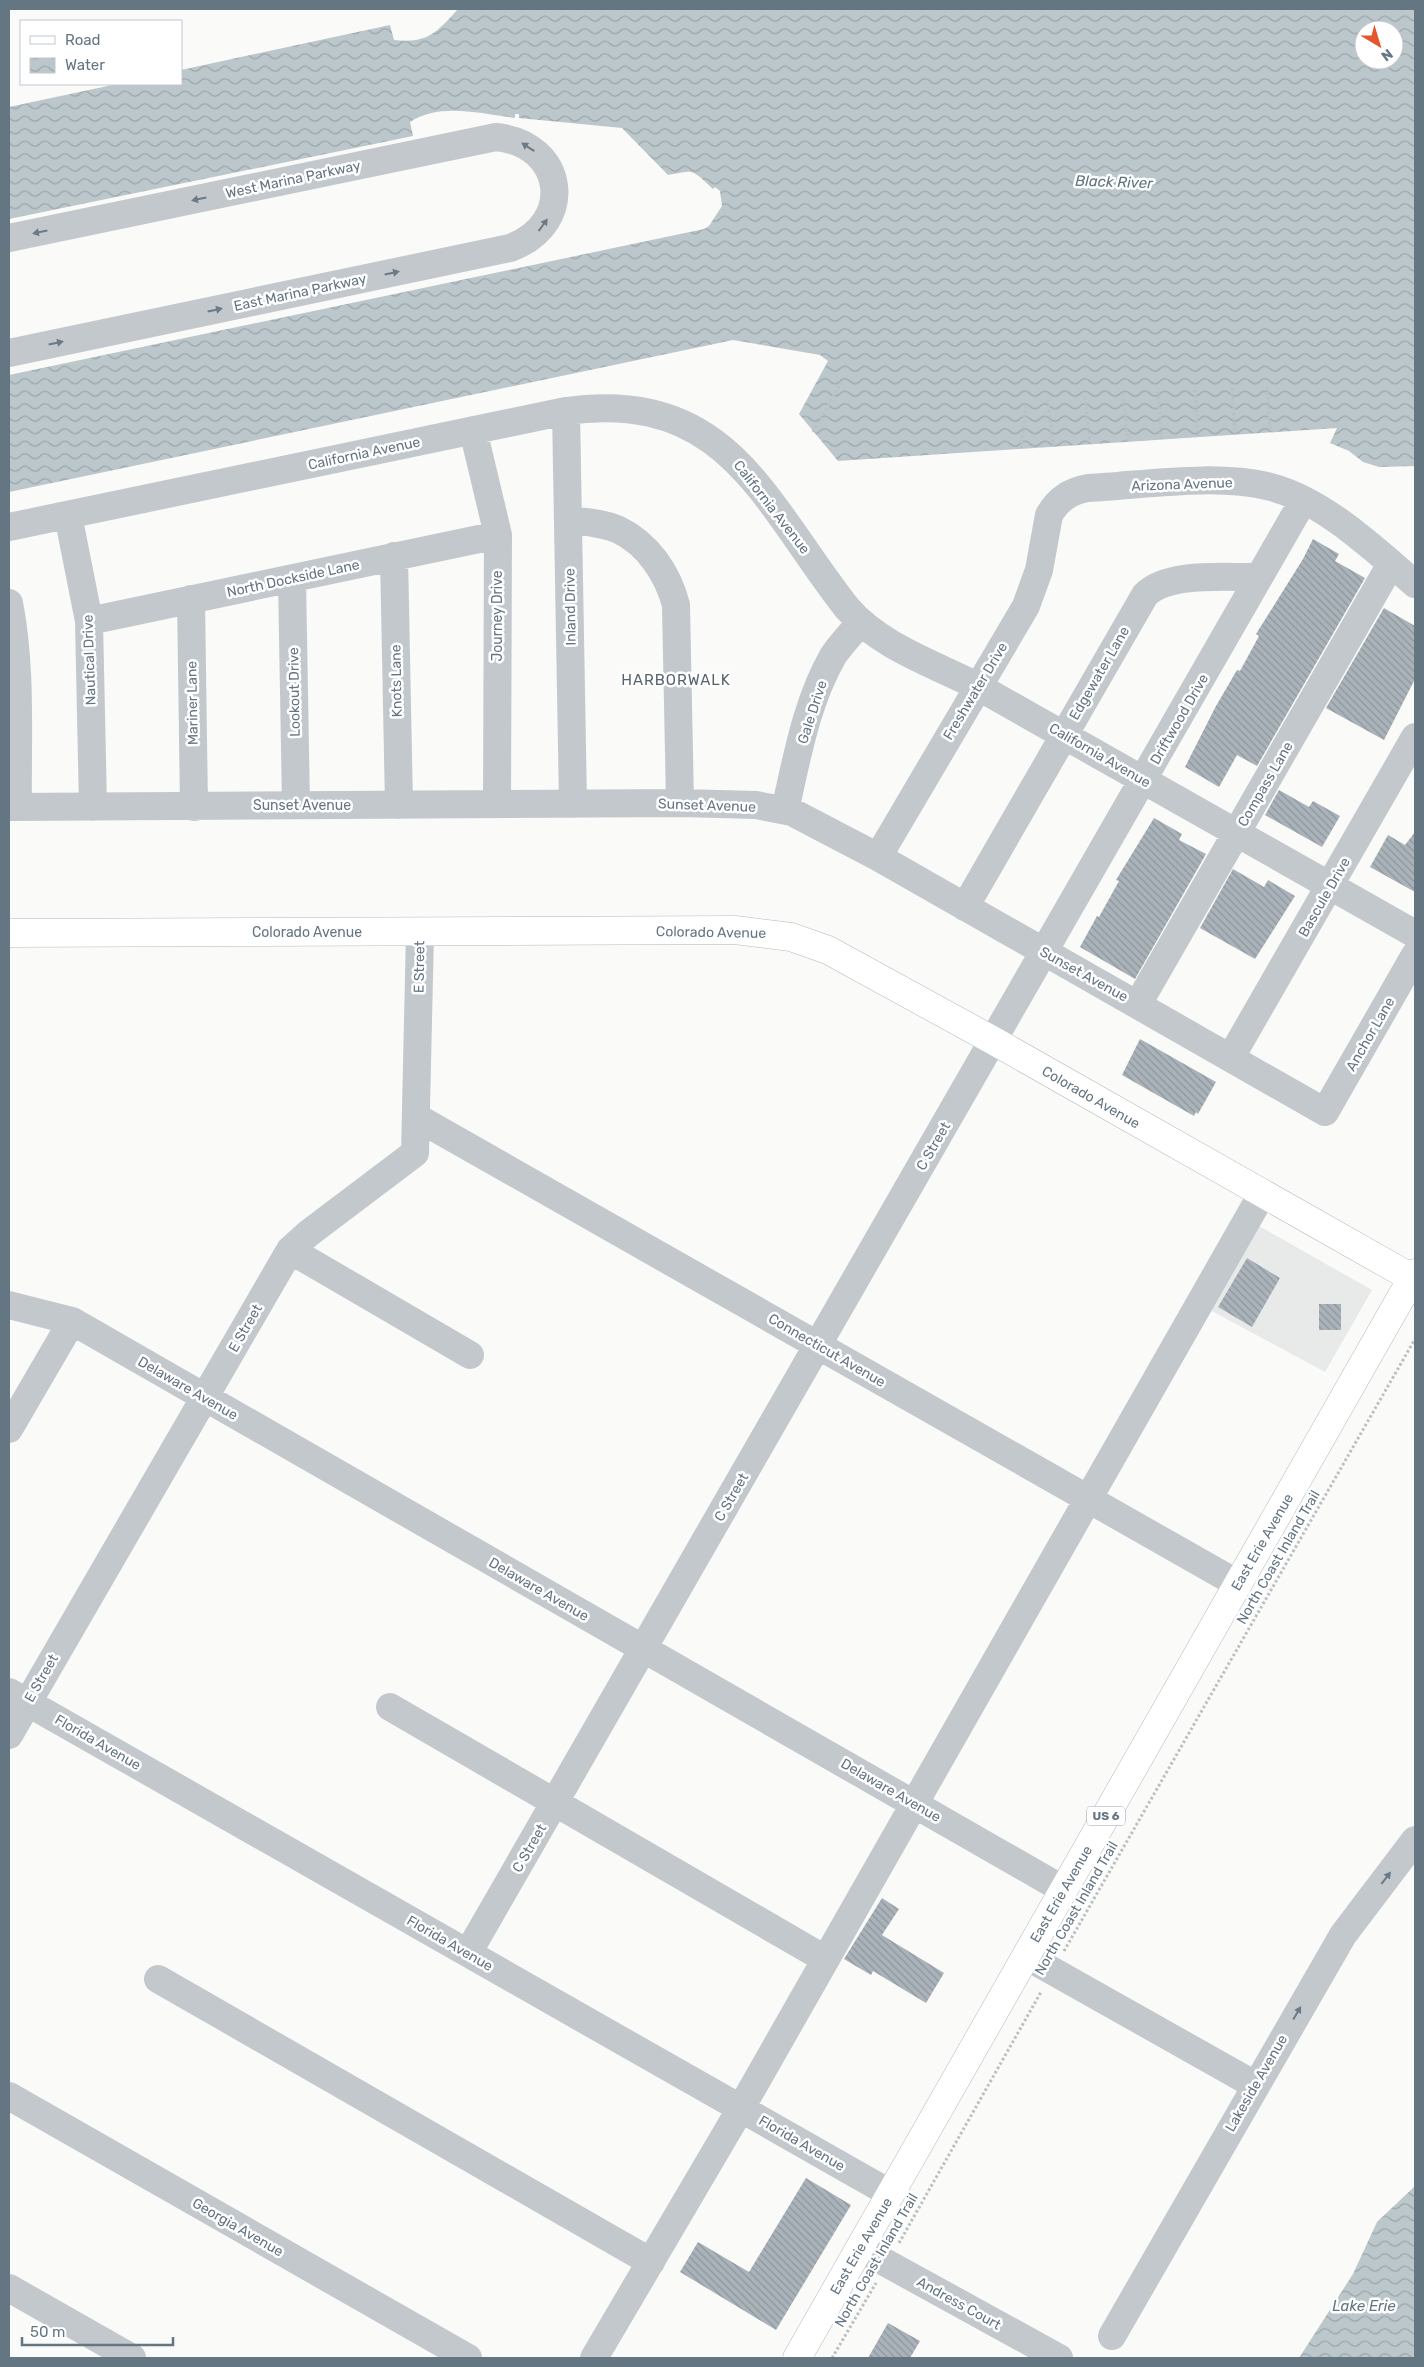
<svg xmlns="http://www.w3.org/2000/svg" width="1424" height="2367" viewBox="0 0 1424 2367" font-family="Rubik,sans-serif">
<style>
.built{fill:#e8e9e9}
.water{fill:url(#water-waves);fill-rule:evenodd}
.pier{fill:#fafaf8}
.building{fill:url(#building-back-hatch)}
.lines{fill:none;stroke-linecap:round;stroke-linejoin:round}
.major-casing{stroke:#b5babe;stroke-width:29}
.path{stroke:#bbbfc2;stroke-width:3;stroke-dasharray:2.5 2.5;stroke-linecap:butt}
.minor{stroke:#c3c8cc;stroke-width:28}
.major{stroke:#fff;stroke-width:28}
.oneway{fill:#6a7a87}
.labels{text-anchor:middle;stroke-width:5;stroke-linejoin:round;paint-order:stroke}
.shield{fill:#fff;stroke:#939fa8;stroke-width:1}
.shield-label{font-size:12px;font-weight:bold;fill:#657683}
.street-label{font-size:14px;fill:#657683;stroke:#fff}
.water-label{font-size:15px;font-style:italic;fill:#60757c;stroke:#fff}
.neighbourhood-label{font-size:15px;letter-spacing:1px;fill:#57646e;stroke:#fff}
</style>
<defs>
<pattern id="water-waves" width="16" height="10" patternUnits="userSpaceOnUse" patternTransform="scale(1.25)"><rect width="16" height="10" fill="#bbc7cb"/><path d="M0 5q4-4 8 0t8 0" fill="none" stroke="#9ca6aa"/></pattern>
<pattern id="building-back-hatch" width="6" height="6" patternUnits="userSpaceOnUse" patternTransform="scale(1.25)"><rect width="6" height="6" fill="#aab3b9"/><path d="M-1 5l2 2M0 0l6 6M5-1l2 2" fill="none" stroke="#8e969c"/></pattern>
</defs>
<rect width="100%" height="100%" fill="#fafaf8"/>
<!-- built -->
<path class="built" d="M1259 1226 1372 1290 1325 1372 1210 1310Z"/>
<!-- water -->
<path class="water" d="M458 9H1415V466L1379 467 1363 462 1349 451 1330 443 1337 428 838 461 799 414 828 361 820 355 733 340 9 492V375L704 229 709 226 722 206 720 191 715 187 713 189C689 167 695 171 668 175L622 128 519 118V114H515V118C482 114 440 102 410 122L413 136 9 219V107L117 84H181V70L390 25 394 40C428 44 437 32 458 9ZM1364 30H1394V60H1364Z
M1415 2160V2358H1270Z"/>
<!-- pier -->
<path class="pier" d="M1415 2157V2186L1377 2222 1353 2274 1299 2358H1267L1294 2323 1337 2242Z"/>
<!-- building -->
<path class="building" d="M1313 539 1339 554 1335 561 1365 578 1257 766 1237 755 1219 787 1185 767 1216 706 1237 670 1240 671 1259 636 1256 634 1303 559Z
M1384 608 1415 626V679L1384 740 1326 708Z
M1279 790 1309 807 1313 801 1340 816 1322 847 1265 815Z
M1154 818 1182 834 1179 840 1206 854 1135 979 1080 947 1097 916 1099 917 1119 881 1116 880Z
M1415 832V892L1370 867 1388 835 1405 845Z
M1233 869 1264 887 1268 880 1295 896 1255 959 1200 928Z
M1140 1039 1216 1082 1198 1114 1196 1112 1194 1116 1122 1075Z
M1247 1258 1280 1278 1252 1327 1218 1307Z
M1319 1304H1341V1330H1319Z
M882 1898 899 1909 882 1935 944 1973 926 2003 873 1971 871 1975 844 1959Z
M806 2178 851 2205 776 2330 680 2272 698 2242 749 2272Z
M888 2323 920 2341 910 2358H868Z"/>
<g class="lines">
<defs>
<path id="major" d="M9 933 735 930 791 937 828 950 994 1041 1412 1278
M797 2358 1415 1273"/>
</defs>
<!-- major casing -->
<use href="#major" class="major-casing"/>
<!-- path -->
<path class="path" d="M1267 387 1270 432
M1232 388 1235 434
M1195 390 1198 436
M1158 392 1161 439
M1123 394 1128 441
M1085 397 1090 443
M1048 400 1053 446
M813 432 841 383
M1021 448 1026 403
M1064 1951 1415 1339
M899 2243 1041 1992
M832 2358 876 2283"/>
<!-- minor -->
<path class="minor" d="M9 238 496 137C566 144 576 224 510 248L9 353
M566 411 573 804
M473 430 498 535 497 804
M68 515 89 621 93 807
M569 520C585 522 603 523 619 530 648 544 668 574 676 605L680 803
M9 527 566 411C728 389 763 501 847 608 881 647 932 663 977 686L1415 934
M394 556 399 805
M292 579 296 805
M191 599 194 807
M9 603C22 670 17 739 18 807
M89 621 498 535
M9 807 680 803 756 805 792 812 878 857 1325 1112 1415 955
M785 810C797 758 806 703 833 656 841 644 851 634 860 623
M878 857 1026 606 1039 570 1049 515C1058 499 1070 491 1088 488 1145 485 1215 473 1271 487 1324 501 1374 549 1415 584
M965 907 1145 595C1168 571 1228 578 1259 577
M1138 1004 1391 564
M1231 1057 1415 737
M416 1117 1238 1584
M290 1250 470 1355
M9 1305 72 1321 1064 1890
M9 1429 72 1321
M9 1692 891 2194
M390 1707 825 1959
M9 1735 290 1250 309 1233 415 1153 420 932
M468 1953 1303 501
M1026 1956 1255 2085
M158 1979 651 2262
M9 2096 468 2358
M859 2248 1059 2358
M9 2288 132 2358
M1112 2336 1343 1935 1415 1840
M594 2358 741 2108 1262 1194"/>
<!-- major -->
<use href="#major" class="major"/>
</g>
<!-- one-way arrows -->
<defs><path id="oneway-solid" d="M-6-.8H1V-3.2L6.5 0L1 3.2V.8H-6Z" transform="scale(1.25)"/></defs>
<g class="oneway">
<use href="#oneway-solid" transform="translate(528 147) rotate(-147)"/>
<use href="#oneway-solid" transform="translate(199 199) rotate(168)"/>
<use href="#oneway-solid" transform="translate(543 225) rotate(-54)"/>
<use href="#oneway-solid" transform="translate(40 232) rotate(168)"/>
<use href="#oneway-solid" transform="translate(392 273) rotate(-12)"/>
<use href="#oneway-solid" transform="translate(215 310) rotate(-12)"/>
<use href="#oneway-solid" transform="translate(56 343) rotate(-12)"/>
<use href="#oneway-solid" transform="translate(1386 1878) rotate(-52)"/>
<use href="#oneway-solid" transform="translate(1297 2013) rotate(-60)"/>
</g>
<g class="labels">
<!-- shield labels -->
<rect class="shield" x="1087" y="1806.5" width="38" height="19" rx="4"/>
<g class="shield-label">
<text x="1106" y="1820">US 6</text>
</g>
<!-- street labels -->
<g class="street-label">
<text transform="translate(293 179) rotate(-12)" y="5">West Marina Parkway</text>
<text transform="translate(300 292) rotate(-12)" y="5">East Marina Parkway</text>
<text transform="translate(364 453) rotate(-12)" y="5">California Avenue</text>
<text transform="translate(1182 484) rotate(-2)" y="5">Arizona Avenue</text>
<text transform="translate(772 507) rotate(52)" y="5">California Avenue</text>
<text transform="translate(293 578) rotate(-12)" y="5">North Dockside Lane</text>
<text transform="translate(570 607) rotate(-91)" y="5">Inland Drive</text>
<text transform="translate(497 616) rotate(-90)" y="5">Journey Drive</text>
<text transform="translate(89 660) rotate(-92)" y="5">Nautical Drive</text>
<text transform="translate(1099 673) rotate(-60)" y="5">Edgewater Lane</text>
<text transform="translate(396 681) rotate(-91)" y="5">Knots Lane</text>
<text transform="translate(975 691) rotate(-59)" y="5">Freshwater Drive</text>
<text transform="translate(294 692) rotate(-91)" y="5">Lookout Drive</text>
<text transform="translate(192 703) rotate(-91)" y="5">Mariner Lane</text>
<text transform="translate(812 712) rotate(-72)" y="5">Gale Drive</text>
<text transform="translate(1179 719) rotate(-60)" y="5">Driftwood Drive</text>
<text transform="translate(1100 755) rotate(30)" y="5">California Avenue</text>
<text transform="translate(1265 784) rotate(-60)" y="5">Compass Lane</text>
<text x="302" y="810">Sunset Avenue</text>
<text transform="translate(707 805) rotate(2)" y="5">Sunset Avenue</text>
<text transform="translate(1324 897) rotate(-60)" y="5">Bascule Drive</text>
<text x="307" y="937">Colorado Avenue</text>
<text transform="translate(711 932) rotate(1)" y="5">Colorado Avenue</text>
<text transform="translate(419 967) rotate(-89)" y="5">E Street</text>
<text transform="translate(1084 974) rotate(29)" y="5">Sunset Avenue</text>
<text transform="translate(1370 1034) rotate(-60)" y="5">Anchor Lane</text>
<text transform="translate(1091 1097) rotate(30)" y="5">Colorado Avenue</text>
<text transform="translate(933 1146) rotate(-60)" y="5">C Street</text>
<text transform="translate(245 1328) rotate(-60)" y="5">E Street</text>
<text transform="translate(827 1350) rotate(30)" y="5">Connecticut Avenue</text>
<text transform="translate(188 1388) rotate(30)" y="5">Delaware Avenue</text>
<text transform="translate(731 1497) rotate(-60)" y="5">C Street</text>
<text transform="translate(1262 1542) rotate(-60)" y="5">East Erie Avenue</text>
<text transform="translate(1278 1557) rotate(-60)" y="5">North Coast Inland Trail</text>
<text transform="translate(539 1589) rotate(30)" y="5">Delaware Avenue</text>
<text transform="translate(41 1678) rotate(-60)" y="5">E Street</text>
<text transform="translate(98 1742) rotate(30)" y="5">Florida Avenue</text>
<text transform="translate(891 1790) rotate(30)" y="5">Delaware Avenue</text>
<text transform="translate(529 1848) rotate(-60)" y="5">C Street</text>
<text transform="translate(1061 1894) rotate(-60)" y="5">East Erie Avenue</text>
<text transform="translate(1076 1908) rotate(-60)" y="5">North Coast Inland Trail</text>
<text transform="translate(450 1943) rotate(30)" y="5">Florida Avenue</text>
<text transform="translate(1256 2083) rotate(-60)" y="5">Lakeside Avenue</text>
<text transform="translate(802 2143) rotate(30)" y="5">Florida Avenue</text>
<text transform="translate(238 2227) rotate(30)" y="5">Georgia Avenue</text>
<text transform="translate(861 2246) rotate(-60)" y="5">East Erie Avenue</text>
<text transform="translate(876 2260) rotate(-60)" y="5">North Coast Inland Trail</text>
<text transform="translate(959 2303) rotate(29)" y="5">Andress Court</text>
</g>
<!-- water labels -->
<g class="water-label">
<text transform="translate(1114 182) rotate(2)" y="5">Black River</text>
<text x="1364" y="2311">Lake Erie</text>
</g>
<!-- neighbourhood labels -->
<g class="neighbourhood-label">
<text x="676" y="685">HARBORWALK</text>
</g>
</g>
<!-- border -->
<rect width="1424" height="2367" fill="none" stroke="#657683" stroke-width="20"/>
<!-- legend -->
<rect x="20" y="20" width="162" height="65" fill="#ffffff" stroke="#c1c8cd"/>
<rect x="30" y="36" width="25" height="8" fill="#ffffff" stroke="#c1c8cd"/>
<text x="65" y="45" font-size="15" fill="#657683">Road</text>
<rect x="30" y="58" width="25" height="15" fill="url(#water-waves)" stroke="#c1c8cd"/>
<text x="65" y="70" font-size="15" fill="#657683">Water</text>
<!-- north arrow -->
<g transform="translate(1379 45) rotate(142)"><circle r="24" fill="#ffffff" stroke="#c1c8cd"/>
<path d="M0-4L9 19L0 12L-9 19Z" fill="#e4572e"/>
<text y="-8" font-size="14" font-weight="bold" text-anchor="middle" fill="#657683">N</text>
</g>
<!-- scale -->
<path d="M22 2337v8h151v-8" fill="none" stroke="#657683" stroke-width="2.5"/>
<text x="30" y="2337" font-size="15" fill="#657683" stroke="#ffffff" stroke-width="4" paint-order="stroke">50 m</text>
</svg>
